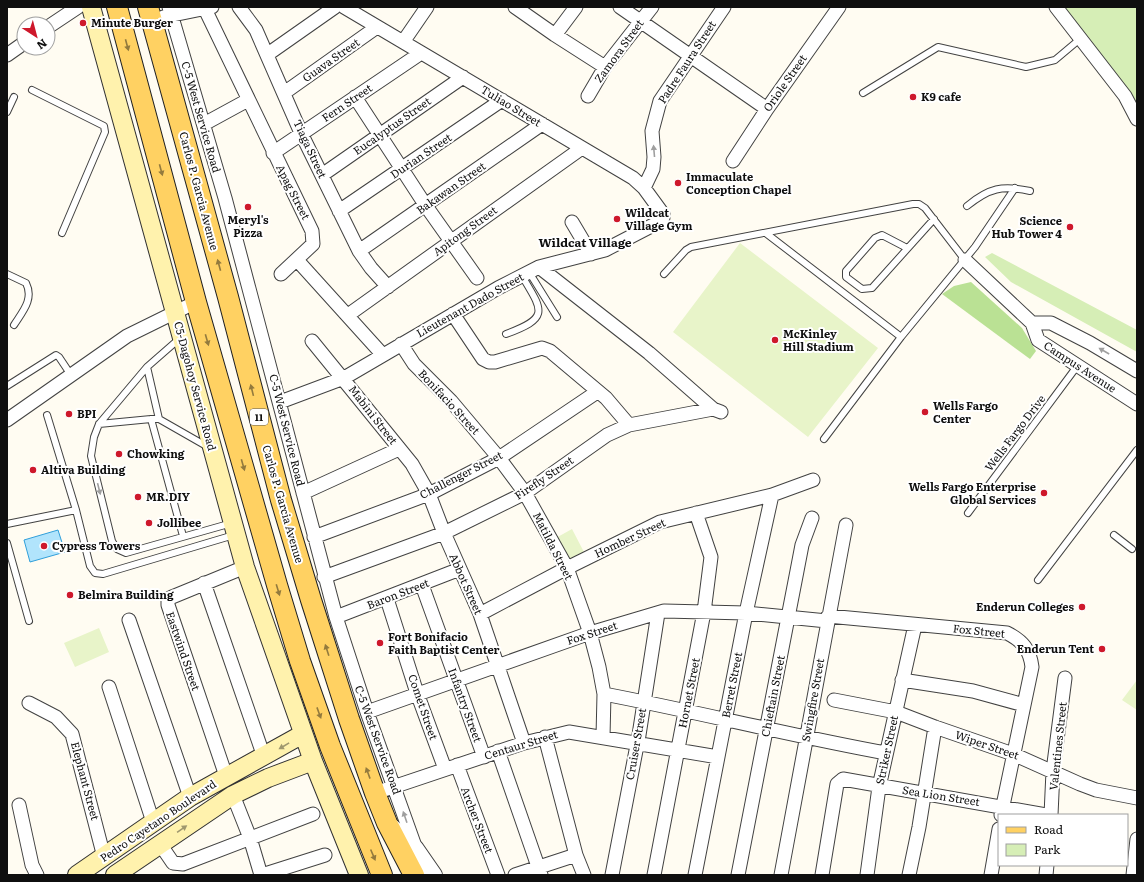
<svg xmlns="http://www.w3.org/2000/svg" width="1144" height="882" viewBox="0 0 1144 882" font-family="Literata,serif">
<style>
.green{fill:#d6eeb6}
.forest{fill:#bae194}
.pitch{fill:#e8f4c9}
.water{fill:#b1e4fc;stroke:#309fda}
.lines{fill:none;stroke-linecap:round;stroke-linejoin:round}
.service-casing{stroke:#424242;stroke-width:8}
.minor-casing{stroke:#424242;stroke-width:15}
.tertiary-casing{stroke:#424242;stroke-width:18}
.secondary-casing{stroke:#313131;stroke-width:20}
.primary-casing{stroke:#202020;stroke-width:22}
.service{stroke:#fff;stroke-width:6}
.minor{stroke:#fff;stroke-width:13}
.tertiary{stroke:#fff;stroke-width:16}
.secondary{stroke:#fff2ad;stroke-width:18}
.primary{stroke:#ffd162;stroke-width:20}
.oneway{fill:#937a3d}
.oneway2{fill:#9f9f9f}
.oneway3{fill:#9f976e}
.poi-dot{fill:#ce182b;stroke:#fff;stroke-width:1.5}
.labels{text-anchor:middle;stroke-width:4;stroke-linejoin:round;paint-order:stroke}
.shield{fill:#fff;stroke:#575757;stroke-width:1}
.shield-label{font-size:10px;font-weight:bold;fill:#0f0f0f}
.poi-label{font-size:11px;font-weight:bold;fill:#0f0f0f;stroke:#fff;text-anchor:start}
.street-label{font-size:11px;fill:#0f0f0f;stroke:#fff}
.neighbourhood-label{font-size:12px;font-weight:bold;fill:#0f0f0f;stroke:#fff}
</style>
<rect width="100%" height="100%" fill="#fffcf2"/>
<!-- green -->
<path class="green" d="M1064 7H1137V113Z
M992 253 1137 330V352L1011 282 985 257Z"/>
<!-- forest -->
<path class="forest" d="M971 282 1022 328 1036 351 1030 359 942 294 954 286Z"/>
<!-- pitch -->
<path class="pitch" d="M740 243 878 348 808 437 673 332Z
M572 529 585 554 567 563 554 539Z
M99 628 109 652 75 667 64 643Z
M1137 680V710L1122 700Z"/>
<!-- water -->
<path class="water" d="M58 530 65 552 30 562 24 540Z"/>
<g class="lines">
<defs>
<path id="service" d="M32 90 104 126 105 132 62 233
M863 93 938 47 1026 67 1055 60 1080 39
M7 112 14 97
M967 206C989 188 1002 185 1030 191
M767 234 901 337
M907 248 882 235 875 238 846 271V277L862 289 872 288 934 219
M529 272 557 317
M7 274 26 283C34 299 23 311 14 325
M664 274 686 250 691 247 913 204H919L925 208 965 260
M506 334C550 318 543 311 522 276
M147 367 99 424 94 437 91 456 112 541 117 549 126 553 232 523
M7 386 56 355 59 357 71 375
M47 415 76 510 90 566 95 573 103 574 234 535
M159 419 147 367 179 339
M99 424 151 419
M824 439 901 337 975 247 1015 188
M968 513 1078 365
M7 524 76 510
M1114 535 1132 549
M183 536 151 419H159L208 447
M7 543 29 621
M1038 580 1137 450"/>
<path id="minor" d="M169 7 225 198 336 617 367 712 416 849
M204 7 312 231 313 244 281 274
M239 7 256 30 301 133 359 251 371 268 388 287
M515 7 555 35 605 67
M620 7 767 109
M1056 7 1125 96 1137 119
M163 17 212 7
M48 27 78 7
M555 35 576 7
M403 42 427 7
M268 54 335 7
M7 55 24 43
M284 93 377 27
M588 96 605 67 652 7
M355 97 426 206 477 278
M204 124 248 100
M273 153 421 53
M733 161 767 109 839 7
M322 175 463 77
M644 188 653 169 654 157 652 131 660 101 724 7
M339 211 502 100
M572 222 591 254
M359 251 542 124
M297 260 382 354
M965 260 1032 323 1038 340 1137 404
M539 267 649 353 713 409
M453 314 483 359 489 362H495L542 348 550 351 606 398 629 425
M348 315 582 148
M1032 323H1051L1090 343 1137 371
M312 341 412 464 429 494 444 533 480 614 524 743
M401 344 414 364 451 401 499 458 525 493 567 568 590 633 599 667 604 694 603 737
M280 402 344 378 498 288 539 267 605 250 659 222 663 218V214L644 188 633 178 344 7
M7 420 127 336 196 302
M303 493 399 449
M314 537 429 494 499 458 597 392
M324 577 444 533 525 493 607 435 629 425 713 409 721 412
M204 583 264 757
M422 585 484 757
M387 599 417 693 445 769
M480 614 567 568 660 522 772 495 813 480
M828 616 1007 633C1023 641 1030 650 1032 667L1001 815
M336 617 460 569
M129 620 190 797
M902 680 973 691 1024 705
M109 687 153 822
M604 694C698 712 792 736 886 753
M834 700 896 712 935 727 1013 754 1080 784 1096 790 1137 798
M29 703 56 717 72 734 104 857
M367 712 590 633 664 611 746 613 827 621
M545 737 576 855 584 875
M498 751 541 875
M457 765 498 875
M226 776 168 605V599L172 597 245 567
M375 793 524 743 569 732 718 757
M233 795 250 838 261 875
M19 805 32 865 37 875
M1051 815 1053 771 1065 678
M160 844 173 863 183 864 313 814
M262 875 325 855
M515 875 576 855
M612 875 639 735 658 613
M654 875 704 612 711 557 696 513
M695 875 746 613 772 495
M738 875 797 571 802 545 812 518
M781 875 846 525
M822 875 837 784 843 779 1046 815
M867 875 879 787 915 625
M909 875 919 827 935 727
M991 875 999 829
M1046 875 1047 865
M1133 875 1137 839"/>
<path id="tertiary" d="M392 827 416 849 434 875"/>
<path id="secondary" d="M91 7 245 567 313 761 359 875
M77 875 190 797 303 734
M115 875 233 795 268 778 313 761"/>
<path id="primary" d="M117 7 196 302 277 585 300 661 330 746 382 875
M148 7 228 297 281 500 311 600 349 719 375 793 387 823 414 875"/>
</defs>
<!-- service casing -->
<use href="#service" class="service-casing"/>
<!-- minor casing -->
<use href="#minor" class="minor-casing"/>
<!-- tertiary casing -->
<use href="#tertiary" class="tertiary-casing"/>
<!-- secondary casing -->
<use href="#secondary" class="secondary-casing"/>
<!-- primary casing -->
<use href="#primary" class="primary-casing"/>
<!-- service -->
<use href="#service" class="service"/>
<!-- minor -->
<use href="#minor" class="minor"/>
<!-- tertiary -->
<use href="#tertiary" class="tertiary"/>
<!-- secondary -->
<use href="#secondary" class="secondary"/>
<!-- primary -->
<use href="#primary" class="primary"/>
</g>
<!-- one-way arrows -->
<defs><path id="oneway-solid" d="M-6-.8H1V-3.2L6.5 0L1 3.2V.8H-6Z"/></defs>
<g class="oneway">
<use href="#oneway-solid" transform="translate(127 45) rotate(75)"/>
<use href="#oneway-solid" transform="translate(161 170) rotate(75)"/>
<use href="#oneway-solid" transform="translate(219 265) rotate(-105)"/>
<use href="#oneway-solid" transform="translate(207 340) rotate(74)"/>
<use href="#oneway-solid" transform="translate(252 390) rotate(-104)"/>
<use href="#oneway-solid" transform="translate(243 465) rotate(74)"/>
<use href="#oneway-solid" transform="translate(278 590) rotate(73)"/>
<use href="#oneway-solid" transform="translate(327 650) rotate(-108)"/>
<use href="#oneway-solid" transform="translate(319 713) rotate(70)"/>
<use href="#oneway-solid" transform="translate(368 773) rotate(-110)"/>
<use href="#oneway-solid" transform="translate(373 855) rotate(67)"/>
</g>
<g class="oneway2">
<use href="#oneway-solid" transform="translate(654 151) rotate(-95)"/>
<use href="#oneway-solid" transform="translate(1104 351) rotate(-150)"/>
<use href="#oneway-solid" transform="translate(99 489) rotate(76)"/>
<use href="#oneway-solid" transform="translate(405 817) rotate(-109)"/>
</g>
<g class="oneway3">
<use href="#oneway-solid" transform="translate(284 746) rotate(149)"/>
<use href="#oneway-solid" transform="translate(182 829) rotate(-35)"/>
</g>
<!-- markers -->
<g class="poi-dot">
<circle cx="83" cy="23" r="4"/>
<circle cx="913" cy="97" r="4"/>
<circle cx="678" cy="183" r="4"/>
<circle cx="248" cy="207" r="4"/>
<circle cx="617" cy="219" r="4"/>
<circle cx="1070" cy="227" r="4"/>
<circle cx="775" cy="340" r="4"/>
<circle cx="925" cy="412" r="4"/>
<circle cx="69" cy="414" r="4"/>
<circle cx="119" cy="454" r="4"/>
<circle cx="33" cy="470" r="4"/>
<circle cx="1044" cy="493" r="4"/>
<circle cx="138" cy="497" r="4"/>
<circle cx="149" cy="523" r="4"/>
<circle cx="44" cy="546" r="4"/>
<circle cx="70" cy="595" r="4"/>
<circle cx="1082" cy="607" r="4"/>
<circle cx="380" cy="643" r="4"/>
<circle cx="1102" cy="649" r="4"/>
</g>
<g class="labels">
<!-- shield labels -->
<rect class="shield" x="250" y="409" width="18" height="16" rx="3"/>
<g class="shield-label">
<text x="259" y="421">11</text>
</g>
<!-- poi labels -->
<g class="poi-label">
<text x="91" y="27">Minute Burger</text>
<text x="921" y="101">K9 cafe</text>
<text x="686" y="181">Immaculate<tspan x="686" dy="13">Conception Chapel</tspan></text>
<text x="625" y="217">Wildcat<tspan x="625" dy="13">Village Gym</tspan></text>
<text x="248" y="224" text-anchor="middle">Meryl's<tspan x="248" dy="13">Pizza</tspan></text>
<text x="1062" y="225" text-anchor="end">Science<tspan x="1062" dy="13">Hub Tower 4</tspan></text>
<text x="783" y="338">McKinley<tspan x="783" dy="13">Hill Stadium</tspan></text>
<text x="933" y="410">Wells Fargo<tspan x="933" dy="13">Center</tspan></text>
<text x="77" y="418">BPI</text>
<text x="127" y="458">Chowking</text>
<text x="41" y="474">Altiva Building</text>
<text x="1036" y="491" text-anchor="end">Wells Fargo Enterprise<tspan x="1036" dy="13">Global Services</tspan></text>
<text x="146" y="501">MR.DIY</text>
<text x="157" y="527">Jollibee</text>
<text x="52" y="550">Cypress Towers</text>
<text x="78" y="599">Belmira Building</text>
<text x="1074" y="611" text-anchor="end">Enderun Colleges</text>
<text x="388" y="641">Fort Bonifacio<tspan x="388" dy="13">Faith Baptist Center</tspan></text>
<text x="1094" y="653" text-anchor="end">Enderun Tent</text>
</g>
<!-- street labels -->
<g class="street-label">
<text transform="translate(619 51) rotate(-54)" y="4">Zamora Street</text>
<text transform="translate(331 60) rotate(-35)" y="4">Guava Street</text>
<text transform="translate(687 62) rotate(-57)" y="4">Padre Faura Street</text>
<text transform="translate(785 83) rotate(-55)" y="4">Oriole Street</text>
<text transform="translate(347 103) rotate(-34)" y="4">Fern Street</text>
<text transform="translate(511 106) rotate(31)" y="4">Tuliao Street</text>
<text transform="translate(201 117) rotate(74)" y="4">C-5 West Service Road</text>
<text transform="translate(392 126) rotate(-35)" y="4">Eucalyptus Street</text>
<text transform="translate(310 149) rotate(65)" y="4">Tiaga Street</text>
<text transform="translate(421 156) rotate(-34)" y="4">Durian Street</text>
<text transform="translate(451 188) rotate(-35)" y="4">Bakawan Street</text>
<text transform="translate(199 191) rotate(75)" y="4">Carlos P. Garcia Avenue</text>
<text transform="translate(293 192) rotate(63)" y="4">Apag Street</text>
<text transform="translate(465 231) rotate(-36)" y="4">Apitong Street</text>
<text transform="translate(470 305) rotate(-29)" y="4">Lieutenant Dado Street</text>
<text transform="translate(1080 367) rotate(33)" y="4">Campus Avenue</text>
<text transform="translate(195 386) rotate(75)" y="4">C5-Dagohoy Service Road</text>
<text transform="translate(449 402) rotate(47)" y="4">Bonifacio Street</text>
<text transform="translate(373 415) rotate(52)" y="4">Mabini Street</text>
<text transform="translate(287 430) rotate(76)" y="4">C-5 West Service Road</text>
<text transform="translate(1015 433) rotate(-53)" y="4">Wells Fargo Drive</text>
<text transform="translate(461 475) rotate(-27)" y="4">Challenger Street</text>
<text transform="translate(544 478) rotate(-34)" y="4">Firefly Street</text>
<text transform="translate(283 504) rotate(74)" y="4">Carlos P. Garcia Avenue</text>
<text transform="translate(630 538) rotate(-25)" y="4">Homber Street</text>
<text transform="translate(553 546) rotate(63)" y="4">Matilda Street</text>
<text transform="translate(466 584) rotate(66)" y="4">Abbot Street</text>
<text transform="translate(398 594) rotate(-21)" y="4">Baron Street</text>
<text transform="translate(979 631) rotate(6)" y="4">Fox Street</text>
<text transform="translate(592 633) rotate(-18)" y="4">Fox Street</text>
<text transform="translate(183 651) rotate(71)" y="4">Eastwind Street</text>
<text transform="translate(732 685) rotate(-79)" y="4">Berret Street</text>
<text transform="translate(689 693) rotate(-79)" y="4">Hornet Street</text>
<text transform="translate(773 696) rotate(-79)" y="4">Chieftain Street</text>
<text transform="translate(813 700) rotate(-80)" y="4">Swingfire Street</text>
<text transform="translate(465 705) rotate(70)" y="4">Infantry Street</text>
<text transform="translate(423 707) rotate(71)" y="4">Comet Street</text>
<text transform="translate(378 740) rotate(70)" y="4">C-5 West Service Road</text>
<text transform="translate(636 744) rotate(-80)" y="4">Cruiser Street</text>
<text transform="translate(521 745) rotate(-17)" y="4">Centaur Street</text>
<text transform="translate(987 745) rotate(19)" y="4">Wiper Street</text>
<text transform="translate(1058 746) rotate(-84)" y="4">Valentines Street</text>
<text transform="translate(887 750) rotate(-78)" y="4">Striker Street</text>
<text transform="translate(85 781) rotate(75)" y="4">Elephant Street</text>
<text transform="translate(941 796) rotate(9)" y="4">Sea Lion Street</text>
<text transform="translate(477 820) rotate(69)" y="4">Archer Street</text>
<text transform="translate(158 821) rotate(-34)" y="4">Pedro Cayetano Boulevard</text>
</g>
<!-- neighbourhood labels -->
<g class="neighbourhood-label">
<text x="585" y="247">Wildcat Village</text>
</g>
</g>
<!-- border -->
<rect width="1144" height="882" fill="none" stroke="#0f0f0f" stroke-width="16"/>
<!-- legend -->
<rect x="998" y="814" width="130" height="52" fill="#ffffff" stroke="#9f9f9f"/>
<rect x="1006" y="827" width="20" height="6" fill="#ffd162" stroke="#9f9f9f"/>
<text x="1034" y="834" font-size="12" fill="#0f0f0f">Road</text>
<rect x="1006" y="844" width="20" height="12" fill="#d6eeb6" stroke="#9f9f9f"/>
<text x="1034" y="854" font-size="12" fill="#0f0f0f">Park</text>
<!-- north arrow -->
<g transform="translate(36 36) rotate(144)"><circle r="19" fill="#ffffff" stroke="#9f9f9f"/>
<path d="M0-3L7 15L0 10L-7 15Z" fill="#ce182b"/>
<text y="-6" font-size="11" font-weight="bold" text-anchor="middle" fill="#0f0f0f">N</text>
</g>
</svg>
